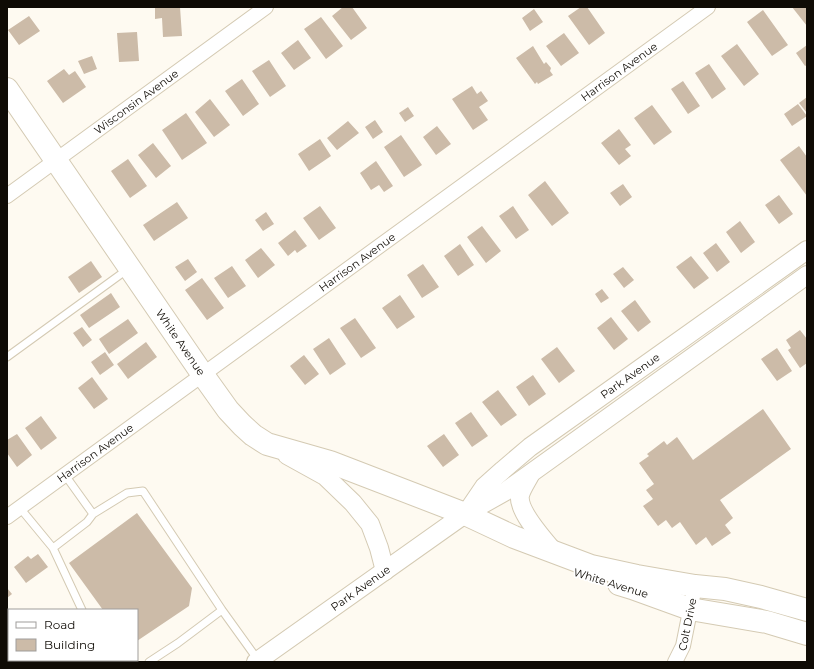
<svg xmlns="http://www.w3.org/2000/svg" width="814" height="669" viewBox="0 0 814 669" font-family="Montserrat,sans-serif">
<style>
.building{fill:#ccbba8}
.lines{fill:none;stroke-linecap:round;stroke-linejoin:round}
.service-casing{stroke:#d4cab3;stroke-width:9}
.minor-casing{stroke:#d4cab3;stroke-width:16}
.tertiary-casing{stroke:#d4cab3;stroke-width:20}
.primary-casing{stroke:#d4cab3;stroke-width:24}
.service{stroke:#fff;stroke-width:7}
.minor{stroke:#fff;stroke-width:14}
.tertiary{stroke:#fff;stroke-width:18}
.primary{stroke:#fff;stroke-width:22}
.labels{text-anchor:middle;stroke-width:3.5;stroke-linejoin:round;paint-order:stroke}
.street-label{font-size:11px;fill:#0f0b05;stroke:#fff}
</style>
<rect width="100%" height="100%" fill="#fefaf1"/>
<!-- building -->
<path class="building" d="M155 7H180L182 36 163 37 162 18 155 19Z
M343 7H352L367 28 351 40 332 16Z
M581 7H587L605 33 589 45 568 16Z
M792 7H807V26Z
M534 9 543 22 530 31 522 18Z
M763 10 788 45 772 56 747 22Z
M29 16 40 31 19 45 8 30Z
M321 17 343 46 326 59 304 29Z
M137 32 139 61 119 62 117 33Z
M564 33 579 53 561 66 546 46Z
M298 40 311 58 294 70 281 53Z
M737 44 759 74 744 86 721 56Z
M807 45V65L805 66 796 53Z
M533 46 544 64 546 62 551 68 550 71 553 75 538 84 537 82 535 84 516 58Z
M92 56 97 69 84 74 78 61Z
M269 60 286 86 270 97 252 71Z
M709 64 726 89 712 99 695 73Z
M64 69 69 75 75 71 86 87 63 103 47 81Z
M242 79 259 104 243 116 225 91Z
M683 81 700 106 688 114 671 89Z
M472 86 477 94 481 91 488 101 479 107 488 120 473 130 452 99Z
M807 97V113L799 103Z
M210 99 230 125 214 137 195 112Z
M798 104 807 116 792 126 784 114Z
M652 105 672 132 654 145 634 118Z
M408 107 414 116 405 122 399 113Z
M186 113 207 143 182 160 162 130Z
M375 120 383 132 373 139 365 127Z
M348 121 359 133 337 150 327 138Z
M437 126 451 144 436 155 423 137Z
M619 129 631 145 625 149 631 156 619 165 601 143Z
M401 135 422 165 404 177 384 147Z
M320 139 331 156 309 171 298 154Z
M153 143 171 166 156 178 138 155Z
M799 146 807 157V196L780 160Z
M128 159 147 186 130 198 111 171Z
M376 161 393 186 384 192 379 185 371 190 360 173Z
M545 181 569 213 552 226 528 195Z
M623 184 632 197 620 206 610 193Z
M779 195 793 214 779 224 765 205Z
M177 202 188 218 154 241 143 225Z
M320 206 336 228 319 240 303 218Z
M513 206 529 230 516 239 499 216Z
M266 212 274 224 263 231 255 220Z
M740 221 755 242 741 253 726 232Z
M482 226 501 251 486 263 467 237Z
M295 230 307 246 297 253 295 250 288 256 278 243Z
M716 243 730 262 717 272 703 253Z
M460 244 474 265 458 276 444 256Z
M261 248 275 265 258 278 245 260Z
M691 256 709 278 694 289 676 267Z
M188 259 197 272 185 281 175 267Z
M91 261 102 277 79 293 68 277Z
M423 264 439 287 422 298 407 275Z
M232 266 246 286 228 298 214 278Z
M623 267 634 280 624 288 613 274Z
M202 278 224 308 207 320 185 290Z
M602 289 609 298 601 303 595 294Z
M111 293 120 307 89 328 80 315Z
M400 295 415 317 397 329 382 308Z
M635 300 651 322 638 332 621 311Z
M611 317 628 339 614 350 597 328Z
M355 318 376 348 361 358 340 328Z
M128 319 138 333 109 354 99 339Z
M82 327 92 340 83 347 73 333Z
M800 330 807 339V363L800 368 788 350 791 348 786 340Z
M329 338 346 364 330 375 313 349Z
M146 342 157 357 128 379 117 364Z
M557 347 575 371 559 383 541 359Z
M777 348 792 371 777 381 761 359Z
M105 352 114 365 100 375 91 362Z
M304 355 319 374 305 385 290 366Z
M533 375 546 394 529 406 516 387Z
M92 377 108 399 94 409 78 388Z
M498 390 517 415 501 426 482 402Z
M763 409 791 449 720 500 733 518 725 525 731 533 712 546 706 537 696 545 680 522 672 528 666 520 658 526 643 506 653 499 646 490 654 484 639 463 649 456 647 454 664 441 667 445 677 437 693 460Z
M471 412 488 436 472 447 455 423Z
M41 416 57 438 41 450 25 428Z
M17 434 32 455 17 467 7 453V440Z
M444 434 459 455 443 467 427 446Z
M137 513 192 588 189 606 137 641V610H103L69 563Z
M38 554 48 567 26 583 14 567 28 556 31 559Z
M7 588 12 594 7 598Z
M9 616V637L8 638 7 636V618Z"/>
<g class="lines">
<defs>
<path id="service" d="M7 357 128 269
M65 475 93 514
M20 508 53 548 82 610
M53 548 87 522 93 514 127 493 143 491 222 610 258 660
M27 662 30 660
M149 662 178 643 222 610"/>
<g id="minor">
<path id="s1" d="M7 196 266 7"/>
<path id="s2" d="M7 517 708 7"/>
<path id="s3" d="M675 662 683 646 695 586"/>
</g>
<g id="tertiary">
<path d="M287 455 325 476 353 503 370 524 379 548 385 571"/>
<path d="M530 475C527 481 522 488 520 495 517 511 545 541 555 553"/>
<path id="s4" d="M467 512 484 487 503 470 530 447 807 250"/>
<path id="s5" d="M256 662 465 514 506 491 807 275"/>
</g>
<g id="primary">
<path id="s6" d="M7 89 203 375 228 410 242 425 253 435 267 444 330 462 465 514 514 537 591 566 637 576 695 586 725 589 761 597 807 610"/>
<path d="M619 584 632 588 690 609 767 622 807 634"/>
</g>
</defs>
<!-- service casing -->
<use href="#service" class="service-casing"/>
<!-- minor casing -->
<use href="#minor" class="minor-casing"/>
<!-- tertiary casing -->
<use href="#tertiary" class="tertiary-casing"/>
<!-- primary casing -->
<use href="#primary" class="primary-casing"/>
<!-- service -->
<use href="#service" class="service"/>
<!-- minor -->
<use href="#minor" class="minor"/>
<!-- tertiary -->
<use href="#tertiary" class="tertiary"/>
<!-- primary -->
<use href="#primary" class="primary"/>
</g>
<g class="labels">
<!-- street labels -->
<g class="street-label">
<text dy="4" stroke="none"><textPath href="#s2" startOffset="757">Harrison Avenue</textPath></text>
<text dy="4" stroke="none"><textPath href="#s1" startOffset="160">Wisconsin Avenue</textPath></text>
<text dy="4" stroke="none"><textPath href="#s2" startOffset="433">Harrison Avenue</textPath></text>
<text dy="4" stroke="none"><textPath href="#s6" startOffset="307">White Avenue</textPath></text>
<text dy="4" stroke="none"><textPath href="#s4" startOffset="214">Park Avenue</textPath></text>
<text dy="4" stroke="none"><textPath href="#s2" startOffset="109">Harrison Avenue</textPath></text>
<text transform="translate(611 583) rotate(17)" y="4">White Avenue</text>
<text dy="4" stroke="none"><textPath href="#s5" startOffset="128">Park Avenue</textPath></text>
<text dy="4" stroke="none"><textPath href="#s3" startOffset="40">Colt Drive</textPath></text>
</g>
</g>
<!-- border -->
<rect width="814" height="669" fill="none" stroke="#0f0b05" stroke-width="16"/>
<!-- legend -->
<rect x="8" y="609" width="130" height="52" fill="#ffffff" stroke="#9f9d9b"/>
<rect x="16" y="622" width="20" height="6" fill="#ffffff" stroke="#9f9d9b"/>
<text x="44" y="629" font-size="12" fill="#0f0b05">Road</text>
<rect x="16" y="639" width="20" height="12" fill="#ccbba8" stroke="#9f9d9b"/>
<text x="44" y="649" font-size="12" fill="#0f0b05">Building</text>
</svg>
